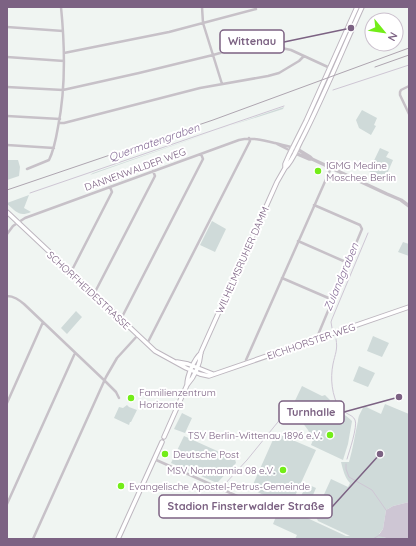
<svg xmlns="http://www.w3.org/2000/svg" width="416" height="546" viewBox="0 0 416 546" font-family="Quicksand,sans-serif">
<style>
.green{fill:#cfdad9}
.water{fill:#cec6d4}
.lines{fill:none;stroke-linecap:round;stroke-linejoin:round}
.stream{stroke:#cec6d4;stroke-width:1}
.secondary-casing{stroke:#bdb6bf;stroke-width:5.5}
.minor{stroke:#c7c1c8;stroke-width:2.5}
.tertiary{stroke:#c7c1c8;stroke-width:3.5}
.secondary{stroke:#fff;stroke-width:3.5}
.tram{stroke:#aea5b0;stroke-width:1}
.poi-dot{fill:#73ed18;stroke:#fff;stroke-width:1.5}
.labels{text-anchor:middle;stroke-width:4;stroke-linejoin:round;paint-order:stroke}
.poi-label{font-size:10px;fill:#7c6283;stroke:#fff;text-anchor:start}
.street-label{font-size:10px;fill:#7c6283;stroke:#fff}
.water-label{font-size:11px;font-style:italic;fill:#856b96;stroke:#fff}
.leader{fill:none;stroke:#7c6283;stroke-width:1.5}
.callout-dot{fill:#7c6283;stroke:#fff;stroke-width:1.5}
.callout{fill:#fff;stroke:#7c6283;stroke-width:1.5}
.callout-label{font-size:11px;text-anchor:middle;font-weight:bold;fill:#7c6283}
</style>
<rect width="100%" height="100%" fill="#f0f5f2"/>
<!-- green -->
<path class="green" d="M284 107 283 109 226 127 90 175 93 173Z
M362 110 377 118 374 125 376 126 371 135 359 128 356 120Z
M380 148 389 152 386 157 393 160 387 174 380 177 369 171Z
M7 160H18L20 167 19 176 7 180Z
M29 195 24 208 31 212C19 217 17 212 7 204V203Z
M212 221 226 229 215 252 200 245Z
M403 242 409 244V256L398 252Z
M76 311 82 317 67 334 61 328Z
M373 336 389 343 382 357 367 351Z
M359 366 375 373 368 387 353 381Z
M302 386 322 396 325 395 330 400 329 402 292 407Z
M385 404 409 414V502L393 506 386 510 383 529 379 534 383 537 389 539H295L297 535 273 524 279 509 273 506 275 503 346 536H350L318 521 316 517V512L331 479 348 487 350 483C345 478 343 470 341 462H349C353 448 355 434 358 421 358 416 362 410 364 406L381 414Z
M127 405 129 407 137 410 131 422H130L129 425 114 418 119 407 123 408Z
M325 409C335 409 344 413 352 421L348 444 343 460 311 445 313 440 308 430 296 414 311 412Z
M182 413 192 418 185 433 174 429Z
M276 433 316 450 290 507 251 489Z
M184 436 235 459 236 463 217 483 171 463Z
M307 484 316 488 310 502 300 498Z"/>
<!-- water -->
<path class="water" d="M409 502V511L408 514 409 516V539H389L386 538 378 536 383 529 386 510 393 506Z"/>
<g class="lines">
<!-- stream -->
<path class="stream" d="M333 90 409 65
M30 193 284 106
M332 328 331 322 332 319 368 233
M336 339C338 350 335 354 333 364 330 379 332 395 339 408
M346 464V469L349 477 372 490 386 510
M224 485 247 460 282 417 289 412 294 411C305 410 324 404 334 407 339 408 343 411 348 414 350 415 354 417 355 420 358 426 349 452 347 459
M373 539 378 536"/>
<defs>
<path id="secondary" d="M285 168C293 161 297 148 302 139 324 96 342 51 362 7
M7 212 155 351 186 368 200 374 209 376 409 307
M177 362 188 364 213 374
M187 385C187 376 194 359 201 353
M164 437 187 385C195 376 200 363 201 352L277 182 285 168V164L289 155 306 121 357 7
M118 539 162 442"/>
</defs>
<!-- secondary casing -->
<use href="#secondary" class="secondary-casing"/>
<!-- minor -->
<path class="minor" d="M202 7 203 23 222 84
M7 27 63 31
M64 53 169 32 256 9
M7 57 64 61
M409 86 401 90 400 92V95L409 114
M7 87 63 90 139 73 213 55 252 44 258 43 291 50 330 68
M7 116 60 119
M59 123H64L200 88 268 76 279 73 299 61 304 56
M277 144 295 153
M7 145 54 148
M27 169 49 160C54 150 56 139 58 127 66 88 65 47 61 7
M314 205 360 225 362 229 318 335 319 338
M7 234 13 226 25 218 239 140C252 137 263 140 275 143 282 145 289 146 297 149
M298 241 348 263
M71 272 112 192 110 187
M282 278 333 300
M94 294 155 176 153 171
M7 296C14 296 19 300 24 304L105 381 116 392 119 398
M121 319 203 159 201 154
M147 344 250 141 249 138
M247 363 246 360 331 168
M7 403 43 322
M154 459 255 504 263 506H266
M7 504 75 353
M33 539 106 377 117 358 138 335"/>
<!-- tertiary -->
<path class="tertiary" d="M297 149 310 157 312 159
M295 153 309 159H312L387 194 401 200 409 206"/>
<!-- secondary -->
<use href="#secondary" class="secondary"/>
<!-- tram -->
<path class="tram" d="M375 67 409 55
M7 190 213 120 409 48"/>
</g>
<!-- markers -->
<g class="poi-dot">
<circle cx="318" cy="171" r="4"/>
<circle cx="131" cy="398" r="4"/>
<circle cx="330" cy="435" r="4"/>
<circle cx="165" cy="454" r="4"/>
<circle cx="283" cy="470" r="4"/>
<circle cx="121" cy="486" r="4"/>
</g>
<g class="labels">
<!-- poi labels -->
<g class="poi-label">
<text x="326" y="169">IGMG Medine<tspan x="326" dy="12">Moschee Berlin</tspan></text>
<text x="139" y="396">Familienzentrum<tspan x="139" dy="12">Horizonte</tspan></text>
<text x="322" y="439" text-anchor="end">TSV Berlin-Wittenau 1896 e.V.</text>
<text x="173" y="458">Deutsche Post</text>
<text x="275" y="474" text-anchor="end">MSV Normannia 08 e.V.</text>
<text x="129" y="490">Evangelische Apostel-Petrus-Gemeinde</text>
</g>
<!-- street labels -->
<g class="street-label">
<text transform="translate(135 169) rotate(-20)" y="4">DANNENWALDER WEG</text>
<text transform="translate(242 260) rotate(-66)" y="4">WILHELMSRUHER DAMM</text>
<text transform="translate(89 290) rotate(43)" y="4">SCHORFHEIDESTRASSE</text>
<text transform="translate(311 341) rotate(-19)" y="4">EICHHORSTER WEG</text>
</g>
<!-- water labels -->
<g class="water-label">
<text transform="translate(154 142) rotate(-19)" y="4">Quermatengraben</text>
<text transform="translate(341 277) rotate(-67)" y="4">Zulandgraben</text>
</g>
</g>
<!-- callouts -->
<path class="leader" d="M351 28L284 42M399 397L344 412M380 454L332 507"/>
<g class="callout-dot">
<circle cx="351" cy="28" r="4"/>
<circle cx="399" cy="397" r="4"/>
<circle cx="380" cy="454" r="4"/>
</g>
<g class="callout">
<rect x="220" y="30" width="64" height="23" rx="4"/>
<rect x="279" y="401" width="65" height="23" rx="4"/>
<rect x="159" y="495" width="173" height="23" rx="4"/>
</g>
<g class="callout-label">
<text x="252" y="45">Wittenau</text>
<text x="311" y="416">Turnhalle</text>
<text x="246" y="510">Stadion Finsterwalder Straße</text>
</g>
<!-- border -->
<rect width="416" height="546" fill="none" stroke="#7c6283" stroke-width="16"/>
<!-- north arrow -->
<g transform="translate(384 32) rotate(119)"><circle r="19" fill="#ffffff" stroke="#cbc0cd"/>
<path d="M0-3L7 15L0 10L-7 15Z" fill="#73ed18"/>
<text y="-6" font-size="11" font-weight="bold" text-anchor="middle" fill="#7c6283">N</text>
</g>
</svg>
